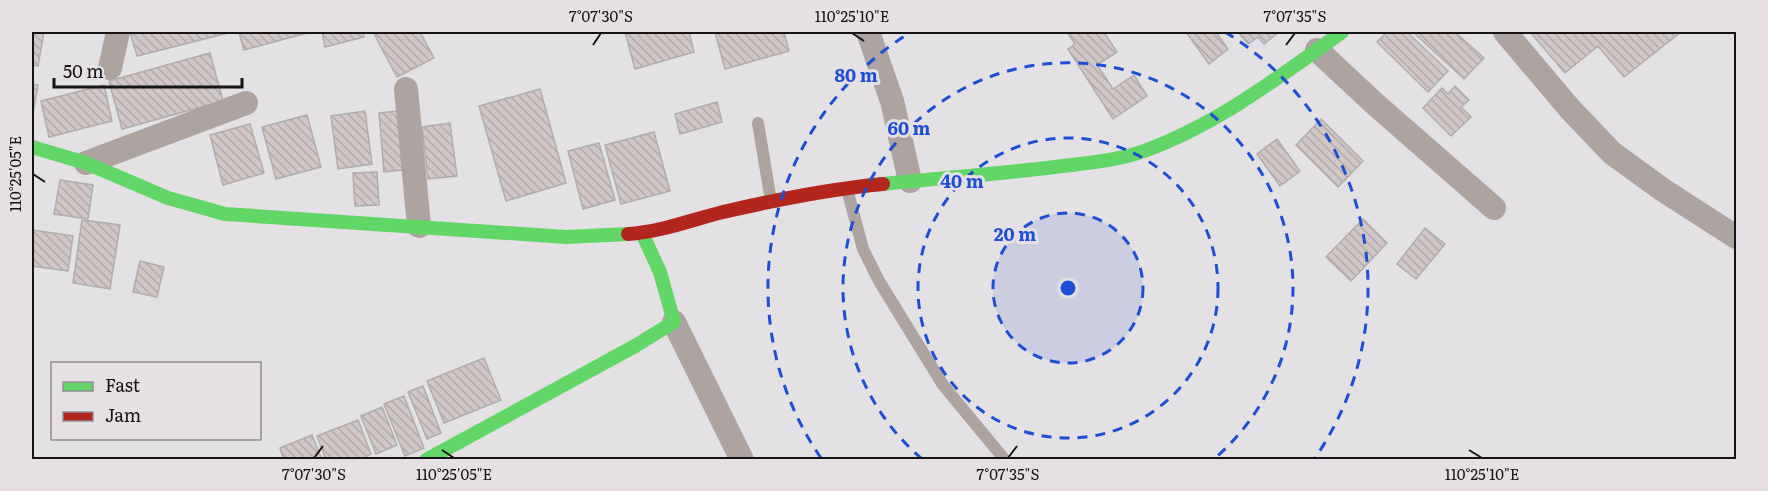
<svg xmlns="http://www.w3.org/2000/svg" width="1768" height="491" viewBox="0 0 1768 491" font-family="Literata,serif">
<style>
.building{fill:url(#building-back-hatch);stroke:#afadae;stroke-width:1.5}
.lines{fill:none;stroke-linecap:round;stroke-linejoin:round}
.lane{stroke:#ada3a0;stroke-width:12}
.street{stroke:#ada3a0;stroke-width:24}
.fast{stroke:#63d668;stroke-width:14}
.jam{stroke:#b3261e;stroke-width:14}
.ticks{fill:none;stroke:#151315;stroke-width:2}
.ring{fill:none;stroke:#1d4ed8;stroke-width:3;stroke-dasharray:10 8}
.centre{fill:#1d4ed8;stroke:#e4e0e4;stroke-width:3}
.ring-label{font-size:18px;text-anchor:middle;font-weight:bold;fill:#1d4ed8;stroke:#e4e0e4;stroke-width:6;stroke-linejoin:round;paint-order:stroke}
.neatline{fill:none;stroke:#151315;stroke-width:2}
.ticks-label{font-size:15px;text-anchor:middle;fill:#151315}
</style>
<defs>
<pattern id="building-back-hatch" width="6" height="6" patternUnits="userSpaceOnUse" patternTransform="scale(1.5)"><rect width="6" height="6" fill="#d1c7c6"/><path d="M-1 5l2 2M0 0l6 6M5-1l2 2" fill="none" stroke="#b3aaa9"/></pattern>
</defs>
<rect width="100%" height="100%" fill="#e3e1e3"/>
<!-- building -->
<path class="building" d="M32 32H44L38 66 32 65Z
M130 32H232L137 56Z
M239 32H311L244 50Z
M322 32H363L364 37 325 47Z
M373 32H420L434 58 397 77Z
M625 32H689L694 52 635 69Z
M715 32H784L789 51 725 69Z
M1067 32H1092L1093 33 1095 32H1104L1117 52 1097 65 1113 89 1134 75 1147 96 1113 119 1068 49 1075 44Z
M1186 32H1216L1228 49 1209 64Z
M1238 32H1279L1264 44 1258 37 1248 44Z
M1387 32H1407L1448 71 1428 92 1377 42Z
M1413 32H1455L1484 58 1464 79Z
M1530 32H1681L1624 77 1598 46 1565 73Z
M210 53 223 101 122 129 109 81Z
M32 84 38 85 32 119Z
M104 85 112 121 49 137 41 101Z
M1455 86 1469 100 1461 107 1471 117 1451 136 1423 108 1442 88 1448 94Z
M540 89 566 183 506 201 479 106Z
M717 102 722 122 680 134 675 114Z
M405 110 411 169 384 172 379 113Z
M365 111 372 164 338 169 331 116Z
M307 115 321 167 276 179 262 127Z
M1321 119 1363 161 1338 187 1296 145Z
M450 123 457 176 428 179 422 127Z
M250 124 264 173 223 185 210 135Z
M654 132 670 191 621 204 605 145Z
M1277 139 1300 171 1280 186 1257 154Z
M599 143 615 200 583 209 568 151Z
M377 172 379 205 355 206 353 173Z
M60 180 93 185 88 219 54 214Z
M1363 219 1387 243 1351 281 1326 257Z
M82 220 120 225 110 289 73 283Z
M1425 228 1445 244 1416 279 1397 264Z
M32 230 73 236 68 271 32 266Z
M140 261 164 267 157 297 133 292Z
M484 358 501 400 444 423 427 381Z
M423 386 441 433 427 439 408 392Z
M404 396 424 448 405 456 384 404Z
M382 407 397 445 376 454 361 416Z
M358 420 371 454 358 460H326L317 436Z
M312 435 322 460H284L280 448Z"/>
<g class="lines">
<!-- lane -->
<path class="lane" d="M758 123 771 201
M847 189 863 249 879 281 943 385 1005 460"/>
<!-- street -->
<path class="street" d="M868 32 892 101 910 181
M1505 32 1570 109 1612 153 1663 190 1736 237
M1317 50 1375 104 1494 208
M110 68 118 32
M406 89 419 226
M86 163 246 103
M674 322 742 460"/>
<!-- fast -->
<path class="fast" d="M32 147 86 163 168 198 225 214 566 237 628 234
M883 184C940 178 998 174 1055 167 1085 163 1116 161 1144 151 1218 124 1279 77 1342 32
M426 460 635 346 674 322 660 272 642 233"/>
<!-- jam -->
<path class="jam" d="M628 234C660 232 691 220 723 212 775 200 829 189 883 184"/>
</g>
<!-- ticks -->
<path class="ticks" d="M852 33 864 41M593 45 601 33M1286 45 1295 33M33 174 45 182M442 450 454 458M1469 450 1482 458M314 458 323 446M1008 458 1017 446"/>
<!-- distance rings -->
<circle cx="1068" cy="288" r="75" fill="#1d4ed8" fill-opacity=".12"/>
<g class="ring">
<circle cx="1068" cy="288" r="75"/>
<circle cx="1068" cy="288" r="150"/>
<path d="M922 459A225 225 0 1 1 1214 459"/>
<path d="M821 458A300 300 0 0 1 911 32M1225 32A300 300 0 0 1 1315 458"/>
</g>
<circle cx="1068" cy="288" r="9" class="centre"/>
<g class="ring-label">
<text x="856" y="82">80 m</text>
<text x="909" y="135">60 m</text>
<text x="962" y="188">40 m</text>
<text x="1015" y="241">20 m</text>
</g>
<!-- border -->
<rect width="1768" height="491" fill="none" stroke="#e4e0e4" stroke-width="66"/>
<!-- legend -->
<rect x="51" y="362" width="210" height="78" fill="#e4e0e4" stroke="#918e91" stroke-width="1.5"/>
<rect x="63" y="382" width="30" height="9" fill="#63d668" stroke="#918e91" stroke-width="1.5"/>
<text x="105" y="392" font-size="18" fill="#151315">Fast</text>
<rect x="63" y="412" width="30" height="9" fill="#b3261e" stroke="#918e91" stroke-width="1.5"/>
<text x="105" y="422" font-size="18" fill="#151315">Jam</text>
<!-- scale -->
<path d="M54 78v9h188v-9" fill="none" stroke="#151315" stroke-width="3"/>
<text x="63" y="78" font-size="18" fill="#151315" stroke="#e4e0e4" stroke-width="4.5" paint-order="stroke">50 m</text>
<rect x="33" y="33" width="1702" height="425" class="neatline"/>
<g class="ticks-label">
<text x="601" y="22">7°07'30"S</text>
<text x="852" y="22">110°25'10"E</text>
<text x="1295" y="22">7°07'35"S</text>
<text transform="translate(16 174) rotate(-90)" y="5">110°25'05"E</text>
<text x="314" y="480">7°07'30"S</text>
<text x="454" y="480">110°25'05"E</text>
<text x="1008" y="480">7°07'35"S</text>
<text x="1482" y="480">110°25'10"E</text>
</g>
</svg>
